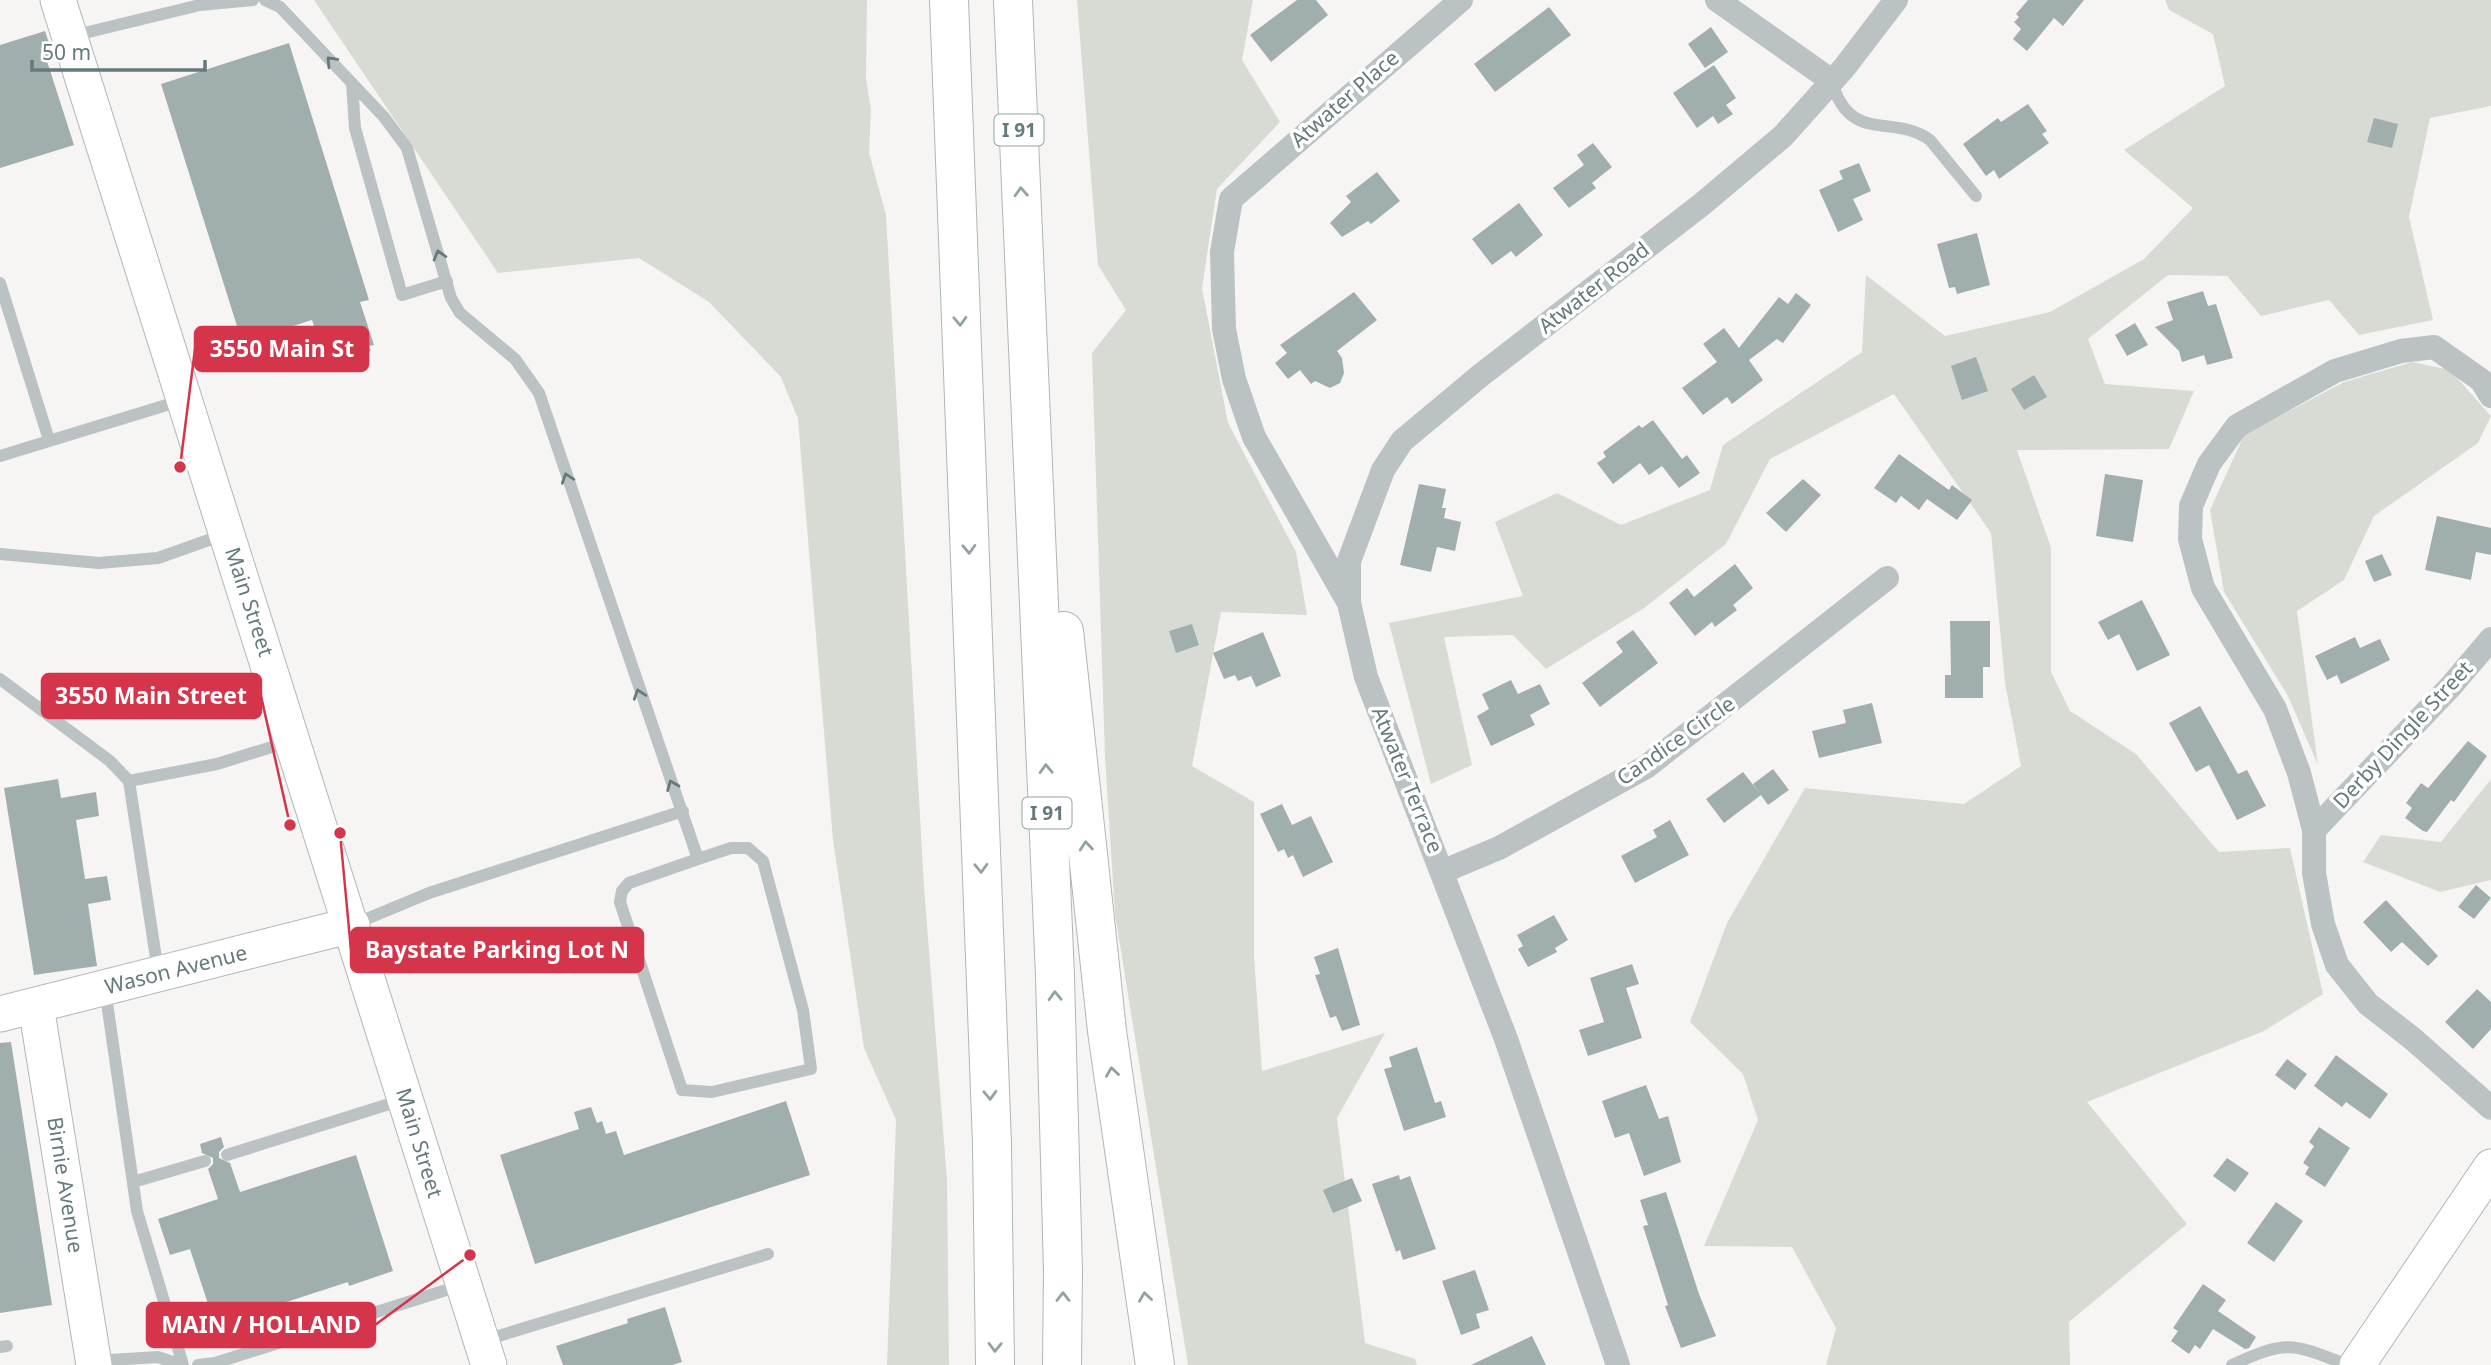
<svg xmlns="http://www.w3.org/2000/svg" width="2491" height="1365" viewBox="0 0 2491 1365" font-family="'Noto Sans',sans-serif">
<style>
.green{fill:#d8dbd3}
.building{fill:#a1aeae}
.lines{fill:none;stroke-linecap:round;stroke-linejoin:round}
.secondary-casing{stroke:#aeb7b8;stroke-width:37}
.highway-casing{stroke:#afb6b7;stroke-width:40}
.lane{stroke:#bbc2c3;stroke-width:12}
.street{stroke:#bbc2c3;stroke-width:24}
.secondary{stroke:#fff;stroke-width:35}
.highway{stroke:#fff;stroke-width:38}
.oneway{stroke:#647a7c}
.oneway2{stroke:#92a2a3}
.labels{text-anchor:middle;stroke-width:7;stroke-linejoin:round;paint-order:stroke}
.shield{fill:#fff;stroke:#92a2a3;stroke-width:2}
.shield-label{font-size:19px;font-weight:bold;fill:#647a7c}
.street-label{font-size:21px;fill:#647a7c;stroke:#fff}
.leader{fill:none;stroke:#d5354b;stroke-width:2.5}
.callout-dot{fill:#d5354b;stroke:#fff;stroke-width:2.5}
.callout{fill:#d5354b;stroke:#d5354b;stroke-width:2.5}
.callout-label{font-size:23px;text-anchor:middle;font-weight:bold;fill:#fff}
</style>
<rect width="100%" height="100%" fill="#f6f5f4"/>
<!-- green -->
<path class="green" d="M314 0H867L866 78 871 110 869 153 886 215 924 887 947 1180 949 1365H887L896 1120 864 1048 833 840 798 419 781 377 709 302 639 258 498 273Z
M1077 0H1253L1242 60 1280 122 1217 189 1202 288 1228 423 1296 552 1307 615 1221 612 1192 766 1254 802V955L1262 1071 1385 1033 1337 1118 1365 1343 1415 1359 1417 1365H1188L1115 914 1105 757 1092 353 1126 310 1098 265Z
M2165 0H2491V106L2430 118 2409 217 2433 320 2359 335 2329 300 2261 316 2227 276 2168 275 2088 339 2105 384 2194 391 2169 449 2017 450 2051 548V672L2070 711 2136 754 2219 852 2290 848 2323 994 2264 1031 2087 1102 2187 1224 2069 1322 2070 1365H1826L1836 1328 1792 1247 1704 1246 1758 1120 1743 1074 1690 1022 1727 923 1805 788 1964 804 2021 766 2005 683 1991 533 1894 394 1770 459 1726 544 1644 608 1546 669 1513 635 1444 637 1472 765 1431 784 1389 623 1523 596 1495 522 1557 493 1621 525 1710 490 1723 445 1862 352 1866 275 1945 336 2050 312 2144 259 2193 208 2124 150 2225 86 2213 34 2169 10Z
M2412 362 2450 370 2491 416 2478 443 2374 516 2344 580 2297 611 2318 765 2288 696 2224 592 2210 510 2244 435 2344 382Z
M2491 779V880L2440 892 2363 862 2381 835 2441 842Z"/>
<!-- building -->
<path class="building" d="M1297 0H1316L1328 15 1271 62 1250 35Z
M2028 0H2084L2063 26 2054 18 2027 51 2013 39 2021 29 2014 22 2019 17 2016 14Z
M1549 7 1571 35 1495 92 1474 64Z
M1711 27 1728 52 1705 68 1688 44Z
M45 31 54 58 47 61 74 145 0 168V45Z
M289 43 369 300 360 302 374 345 369 346 371 351 327 365 312 320 242 342 161 84Z
M1714 65 1736 98 1726 105 1733 114 1718 124 1713 116 1697 128 1673 93Z
M2028 104 2047 131 2042 134 2049 143 1999 179 1994 170 1986 176 1963 144 1998 118 2001 122Z
M2374 118 2398 124 2392 148 2367 142Z
M1593 143 1612 167 1592 183 1596 188 1569 208 1553 188 1584 165 1577 155Z
M1859 163 1871 191 1853 199 1863 220 1838 232 1819 190 1843 179 1839 171Z
M1377 172 1400 201 1371 224 1368 221 1342 237 1330 223 1351 202 1346 196Z
M1519 203 1543 235 1516 257 1511 251 1492 265 1472 239Z
M1977 233 1990 285 1957 294 1955 287 1949 288 1937 244Z
M2203 291 2208 306 2216 304 2233 358 2207 365 2204 355 2182 362 2179 351 2155 327 2173 320 2167 302Z
M1354 292 1377 320 1337 351 1342 358 1344 373 1340 383 1330 388 1315 381 1311 384 1300 370 1288 379 1275 363 1287 353 1280 345Z
M1796 293 1811 305 1783 343 1777 339 1749 360 1763 380 1732 404 1727 397 1703 415 1682 388 1717 362 1703 344 1724 328 1739 348 1779 297 1788 304Z
M2135 323 2148 345 2127 356 2115 335Z
M1976 357 1988 391 1962 400 1951 366Z
M2034 375 2047 397 2024 410 2011 389Z
M1653 420 1682 459 1687 455 1700 473 1679 488 1662 466 1649 475 1640 463 1613 484 1597 463 1606 457 1603 452 1639 425 1642 428Z
M1899 454 1949 490 1952 485 1972 500 1957 520 1927 499 1919 510 1901 496 1896 503 1874 488Z
M2105 474 2143 480 2133 542 2096 536Z
M1803 479 1821 495 1786 532 1766 513Z
M1419 484 1446 489 1442 508H1446L1444 518 1461 522 1455 551 1437 547 1431 572 1400 565Z
M2437 516 2491 528V555L2476 552 2471 580 2425 570Z
M2382 554 2392 575 2374 582 2365 561Z
M1735 564 1753 588 1733 605 1737 610 1715 627 1712 622 1695 636 1669 603 1687 588 1694 597Z
M2142 600 2170 655 2137 671 2119 634 2108 640 2098 622Z
M1950 621H1990V667H1983V698H1945V675H1951Z
M1192 624 1199 645 1176 653 1169 631Z
M1633 630 1658 663 1600 707 1582 683 1623 652 1616 642Z
M1263 632 1281 676 1256 687 1251 676 1238 681 1235 675 1224 679 1213 653Z
M2355 637 2360 648 2380 639 2390 660 2341 684 2337 675 2327 680 2315 656Z
M1511 680 1518 694 1540 684 1550 704 1530 715 1535 725 1491 746 1477 716 1489 709 1482 694Z
M1872 703 1882 743 1819 758 1812 731 1846 723 1843 710Z
M2200 706 2238 774 2247 770 2266 806 2237 820 2209 765 2196 772 2169 723Z
M2468 741 2487 756 2454 802 2451 800 2427 832 2423 831 2405 818 2412 808 2406 803 2421 783 2428 788Z
M1773 769 1789 790 1768 805 1753 784Z
M1743 772 1761 795 1724 823 1706 799Z
M58 779 61 798 96 792 99 816 76 820 85 879 107 876 111 900 88 904 97 966 34 975 4 788Z
M1282 804 1292 825 1311 816 1333 862 1303 877 1293 855 1288 858 1284 849 1278 852 1260 814Z
M1670 820 1689 855 1635 883 1621 856 1657 837 1653 830Z
M2476 885 2491 898 2474 919 2458 907Z
M2386 900 2438 956 2428 966 2402 942 2391 952 2363 922Z
M1554 915 1568 940 1555 948 1557 952 1528 967 1518 949 1523 946 1517 935Z
M1338 948 1360 1025 1342 1031 1336 1016 1330 1018 1315 975 1320 974 1314 957Z
M1632 964 1639 984 1626 988 1642 1038 1588 1056 1579 1030 1604 1022 1590 978Z
M2477 989 2491 1002V1029L2473 1049 2445 1022Z
M11 1042 52 1305 0 1313V1043Z
M1417 1047 1435 1103 1441 1101 1446 1117 1404 1131 1384 1069 1392 1067 1389 1057Z
M2336 1055 2388 1094 2370 1119 2346 1102 2342 1107 2314 1086Z
M2287 1059 2307 1074 2295 1090 2275 1075Z
M1646 1085 1659 1119 1668 1116 1681 1162 1644 1176 1629 1133 1615 1138 1602 1101Z
M786 1101 810 1175 535 1264 500 1155 579 1129 574 1112 591 1107 597 1123 602 1121 606 1134 616 1131 624 1155Z
M2319 1127 2350 1148 2325 1187 2305 1174 2309 1167 2303 1163 2314 1146 2309 1142Z
M221 1137 224 1147 219 1152V1158L230 1163 240 1192 356 1155 393 1271 349 1286 348 1282 215 1325 190 1249 170 1255 158 1219 218 1199 208 1169 213 1164V1158L202 1153 200 1144Z
M2227 1158 2249 1173 2235 1192 2213 1176Z
M1399 1175 1400 1180 1410 1176 1436 1249 1403 1260 1400 1250 1396 1252 1372 1184Z
M1352 1178 1362 1201 1333 1213 1323 1190Z
M1666 1192 1699 1294 1716 1336 1681 1348 1665 1306 1668 1305 1643 1226 1648 1225 1640 1200Z
M2276 1202 2303 1221 2274 1262 2247 1243Z
M1475 1270 1489 1310 1476 1314 1480 1328 1461 1335 1442 1281Z
M2203 1284 2226 1300 2218 1311 2256 1337 2249 1348 2245 1349 2213 1329 2200 1349 2195 1345 2189 1354 2171 1341 2178 1331 2173 1328Z
M665 1307 682 1362 672 1365H563L556 1346 628 1323 627 1319Z
M1532 1336 1546 1365H1471Z"/>
<g class="lines">
<defs>
<path id="secondary" d="M58 0 489 1365
M36 1006 94 1365
M0 1014 352 925
M2357 1365 2491 1167"/>
<path id="highway" d="M949 0 992 1144 995 1365
M1013 0 1055 976 1063 1271 1062 1365
M1064 631 1107 1031 1155 1365"/>
</defs>
<!-- secondary casing -->
<use href="#secondary" class="secondary-casing"/>
<!-- highway casing -->
<use href="#highway" class="highway-casing"/>
<!-- lane -->
<path class="lane" d="M265 0 280 7 384 117 407 148 451 298 460 313 515 359 539 393 698 859 731 848H748L763 861 803 1010 811 1069 712 1092 682 1090 620 902 622 891 629 883 698 859
M72 36 200 5 253 0
M1832 82C1850 145 1894 113 1930 140L1976 196
M352 83 355 128 402 295 447 281
M0 283 49 440
M0 456 183 400
M0 554 99 563 158 558 223 535
M0 679 110 761 129 781 158 971
M129 781 217 764 291 741
M352 925 429 893 683 811
M105 989 137 1211 183 1365
M227 1155 402 1100
M133 1182 205 1161
M482 1341 768 1254
M0 1347 7 1346
M94 1361 158 1357 181 1365
M198 1365 215 1363 462 1285
M2232 1365C2288 1339 2293 1344 2348 1365"/>
<!-- street -->
<path class="street" d="M1461 0 1231 199 1222 252 1224 329 1234 379 1254 437 1349 603 1366 677 1506 1039 1618 1365
M1717 0 1832 81
M2491 396 2481 380 2434 347 2401 351 2335 371 2237 426 2209 464 2191 506 2190 539 2203 588 2275 709 2299 773 2314 830V873L2323 924 2337 965 2368 1004 2413 1039 2491 1108
M1349 602V561L1383 470 1402 441 1481 375 1701 205 1783 136 1844 68 1896 0
M2314 830 2451 686 2491 639
M1444 871 1499 848 1646 767 1887 578"/>
<!-- secondary -->
<use href="#secondary" class="secondary"/>
<!-- highway -->
<use href="#highway" class="highway"/>
</g>
<!-- one-way arrows -->
<defs><path id="oneway-chevron" d="M-2-3.5L2.5 0L-2 3.5" fill="none" stroke-width="1.6" stroke-linecap="round" stroke-linejoin="round" transform="scale(1.75)"/></defs>
<g class="oneway">
<use href="#oneway-chevron" transform="translate(331 61) rotate(-134)"/>
<use href="#oneway-chevron" transform="translate(439 255) rotate(-106)"/>
<use href="#oneway-chevron" transform="translate(567 478) rotate(-109)"/>
<use href="#oneway-chevron" transform="translate(639 694) rotate(-108)"/>
<use href="#oneway-chevron" transform="translate(672 785) rotate(-112)"/>
</g>
<g class="oneway2">
<use href="#oneway-chevron" transform="translate(1021 192) rotate(-93)"/>
<use href="#oneway-chevron" transform="translate(960 321) rotate(88)"/>
<use href="#oneway-chevron" transform="translate(969 549) rotate(88)"/>
<use href="#oneway-chevron" transform="translate(1046 769) rotate(-92)"/>
<use href="#oneway-chevron" transform="translate(1086 846) rotate(-95)"/>
<use href="#oneway-chevron" transform="translate(981 868) rotate(88)"/>
<use href="#oneway-chevron" transform="translate(1055 996) rotate(-92)"/>
<use href="#oneway-chevron" transform="translate(1112 1072) rotate(-98)"/>
<use href="#oneway-chevron" transform="translate(990 1095) rotate(88)"/>
<use href="#oneway-chevron" transform="translate(1063 1297) rotate(-90)"/>
<use href="#oneway-chevron" transform="translate(1145 1297) rotate(-98)"/>
<use href="#oneway-chevron" transform="translate(995 1347) rotate(91)"/>
</g>
<g class="labels">
<!-- shield labels -->
<g class="shield">
<rect x="994.5" y="114.5" width="49" height="31" rx="5"/>
<rect x="1022.5" y="797.5" width="49" height="31" rx="5"/>
</g>
<g class="shield-label">
<text x="1019" y="137">I 91</text>
<text x="1047" y="820">I 91</text>
</g>
<!-- street labels -->
<g class="street-label">
<text transform="translate(1345 99) rotate(-41)" y="7">Atwater Place</text>
<text transform="translate(1594 288) rotate(-38)" y="7">Atwater Road</text>
<text transform="translate(249 602) rotate(72)" y="7">Main Street</text>
<text transform="translate(2403 735) rotate(-47)" y="7">Derby Dingle Street</text>
<text transform="translate(1676 741) rotate(-35)" y="7">Candice Circle</text>
<text transform="translate(1407 780) rotate(68)" y="7">Atwater Terrace</text>
<text transform="translate(176 970) rotate(-14)" y="7">Wason Avenue</text>
<text transform="translate(419 1143) rotate(73)" y="7">Main Street</text>
<text transform="translate(65 1185) rotate(81)" y="7">Birnie Avenue</text>
</g>
</g>
<!-- callouts -->
<path class="leader" d="M180 467L195 349M290 825L261 696M340 833L351 950M470 1255L375 1325"/>
<g class="callout-dot">
<circle cx="180" cy="467" r="7"/>
<circle cx="290" cy="825" r="7"/>
<circle cx="340" cy="833" r="7"/>
<circle cx="470" cy="1255" r="7"/>
</g>
<g class="callout">
<rect x="195" y="327" width="173" height="44" rx="7"/>
<rect x="42" y="674" width="219" height="44" rx="7"/>
<rect x="351" y="928" width="292" height="44" rx="7"/>
<rect x="147" y="1303" width="228" height="44" rx="7"/>
</g>
<g class="callout-label">
<text x="282" y="357">3550 Main St</text>
<text x="151" y="704">3550 Main Street</text>
<text x="497" y="958">Baystate Parking Lot N</text>
<text x="261" y="1333">MAIN / HOLLAND</text>
</g>
<!-- scale -->
<path d="M32 60v10h173v-10" fill="none" stroke="#647a7c" stroke-width="3.5"/>
<text x="42" y="60" font-size="21" fill="#647a7c" stroke="#ffffff" stroke-width="5" paint-order="stroke">50 m</text>
</svg>
